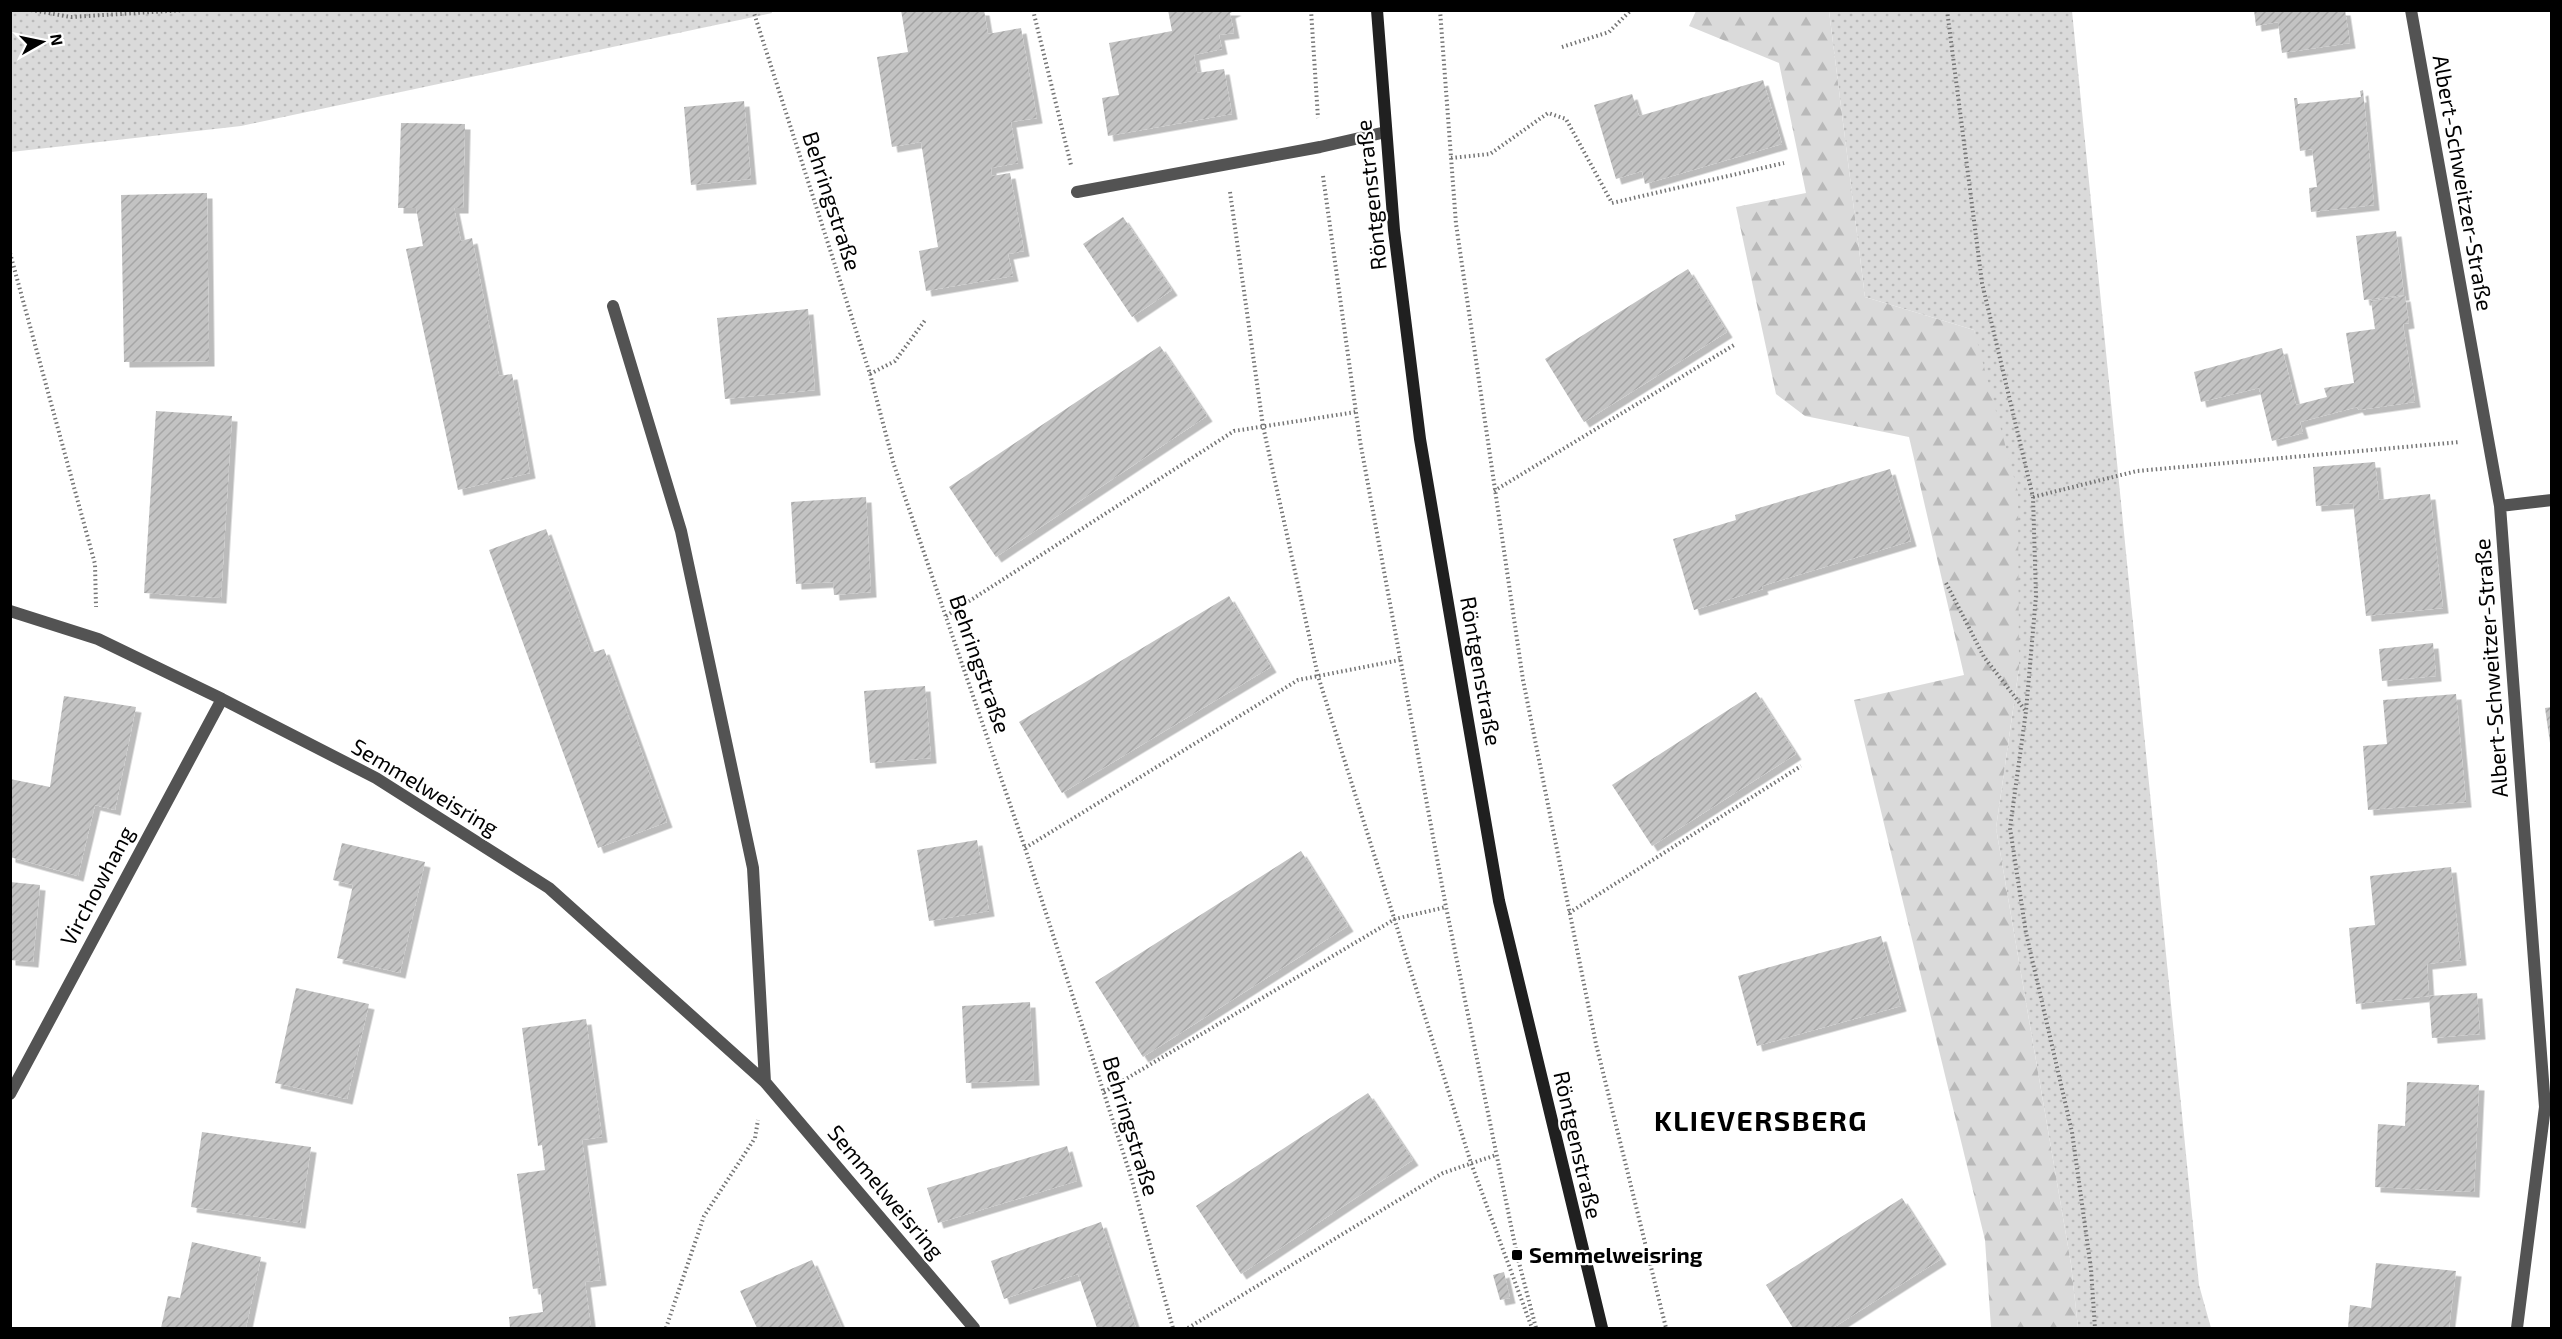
<svg xmlns="http://www.w3.org/2000/svg" width="2562" height="1339" viewBox="0 0 2562 1339" font-family="'Exo 2',sans-serif">
<style>
.grass{fill:url(#grass-dots)}
.forest{fill:url(#forest-firs)}
.building{fill:url(#building-hatch);filter:url(#shadow)}
.lines{fill:none;stroke-linecap:round;stroke-linejoin:round}
.path{stroke:#757575;stroke-width:4;stroke-dasharray:1.5 3;stroke-linecap:butt}
.lane{stroke:#535353;stroke-width:12}
.street{stroke:#535353;stroke-width:12}
.secondary{stroke:#202020;stroke-width:12}
.poi-dot{fill:#000;stroke:#fff;stroke-width:2}
.labels{text-anchor:middle;stroke-width:4.5;stroke-linejoin:round;paint-order:stroke}
.street-label{font-size:22px;fill:#000;stroke:#fff}
.poi-label{font-size:22px;font-weight:bold;fill:#000;stroke:#fff;text-anchor:start}
.district-label{font-size:28px;font-weight:bold;letter-spacing:1.5px;fill:#000;stroke:#fff}
</style>
<defs>
<pattern id="grass-dots" width="8" height="8" patternUnits="userSpaceOnUse" patternTransform="scale(1.5)"><rect width="8" height="8" fill="#dadada"/><path d="M2 2h.1M6 6h.1" fill="none" stroke="#b9b9b9" stroke-width="1.8" stroke-linecap="round"/></pattern>
<pattern id="forest-firs" width="22" height="20" patternUnits="userSpaceOnUse" patternTransform="scale(1.5)"><rect width="22" height="20" fill="#dadada"/><path d="M5 1l3.5 6h-7zM16 11l3.5 6h-7z" fill="#b9b9b9"/></pattern>
<pattern id="building-hatch" width="6" height="6" patternUnits="userSpaceOnUse" patternTransform="scale(1.5)"><rect width="6" height="6" fill="#c3c3c3"/><path d="M-1 1l2-2M0 6l6-6M5 7l2-2" fill="none" stroke="#a6a6a6"/></pattern>
<filter id="shadow"><feDropShadow dx="5.5" dy="5.5" stdDeviation="0" flood-color="#0004"/></filter>
</defs>
<rect width="100%" height="100%" fill="#fff"/>
<!-- grass -->
<path class="grass" d="M771 10 772 13 241 126 11 152V11Z
M1829 11H2072L2199 1285 2211 1328H2078L2071 1264 1996 828 2019 668 1974 330 1865 297Z"/>
<!-- forest -->
<path class="forest" d="M1696 11H1829L1865 297 1974 330 2018 492 2019 668 1996 828 2071 1264 2078 1328H1991L1985 1240 1854 700 1964 675 1909 437 1805 416 1776 394 1736 207 1806 193 1779 63 1689 26Z"/>
<!-- building -->
<path class="building" d="M901 10H984L988 34 1021 28 1037 118 1011 122 1018 163 991 168 992 176 1010 173 1024 251 1008 254 1013 276 926 291 919 251 938 247 921 142 892 147 877 57 908 52Z
M1168 10H1236L1230 13 1234 33 1219 35 1222 49 1194 55 1197 73 1224 69 1232 114 1108 136 1102 98 1119 95 1109 43 1172 31Z
M2254 10H2345L2350 43 2282 53 2278 22 2256 26Z
M1763 80 1782 144 1645 184 1642 171 1616 179 1594 105 1632 94 1639 116Z
M2363 90 2374 205 2311 212 2309 188 2317 187 2312 149 2300 151 2294 98H2297L2298 104 2361 97 2360 91Z
M744 101 751 179 691 185 684 107Z
M401 123 465 124 463 208H454L461 241 472 238 499 376 512 374 530 473 458 490 406 249 423 246 416 208H398Z
M207 193 209 361 124 362 121 195Z
M1123 217 1172 290 1132 317 1083 244Z
M2396 231 2404 295 2364 300 2356 236Z
M1688 269 1727 332 1584 422 1545 359Z
M2405 296 2409 323 2403 324 2415 402 2359 410 2357 407 2300 422 2303 433 2272 441 2259 388 2201 402 2194 372 2282 348 2296 405 2327 397 2324 388 2354 383 2346 333 2375 329 2371 301Z
M808 309 815 390 725 399 717 318Z
M1160 346 1207 416 996 557 949 487Z
M156 411 232 416 221 598 144 593Z
M2375 462 2379 500 2430 494 2443 608 2366 616 2353 503 2316 506 2313 467Z
M1890 469 1911 541 1762 586 1763 589 1694 610 1673 539 1736 520 1735 515Z
M866 497 871 592 834 595 833 582 796 584 791 502Z
M546 529 591 653 604 649 667 822 598 848 489 550Z
M1229 596 1271 667 1062 793 1019 722Z
M2433 643 2436 676 2382 681 2379 649Z
M925 686 931 758 870 763 864 691Z
M1756 692 1796 754 1652 846 1612 785Z
M2456 694 2466 802 2368 810 2363 746 2387 744 2383 700Z
M64 696 136 707 115 810 95 805 78 876 10 857V779L50 787Z
M2552 707V743H2550L2545 708Z
M977 840 989 911 929 921 917 850Z
M342 843 425 862 400 973 337 958 353 885 333 880Z
M1301 851 1348 926 1143 1057 1095 982Z
M2451 867 2461 960 2427 964 2429 996 2356 1004 2349 928 2375 925 2370 876Z
M10 882 40 885 33 962 10 960Z
M1881 936 1901 1006 1757 1046 1738 976Z
M296 988 369 1004 347 1099 275 1083Z
M2477 993 2480 1034 2432 1038 2429 996Z
M1030 1002 1034 1080 966 1083 962 1006Z
M586 1019 602 1137 582 1140 601 1280 585 1282 591 1328H510L509 1317 543 1312 540 1288 533 1289 517 1174 545 1170 542 1145 538 1146 522 1028Z
M2407 1082 2479 1085 2474 1192 2375 1187 2378 1124 2405 1126Z
M1368 1093 1413 1160 1241 1274 1196 1206Z
M202 1132 311 1147 300 1223 191 1207Z
M1067 1146 1077 1181 938 1223 927 1188Z
M1902 1198 1941 1259 1833 1328H1793L1766 1285Z
M1101 1222 1136 1328H1097L1078 1274 1004 1299 991 1261Z
M192 1242 261 1257 246 1328H161L168 1296 180 1298Z
M812 1260 842 1328H757L740 1291Z
M2376 1263 2456 1271 2449 1328H2348L2350 1305 2371 1308Z
M1504 1272 1510 1298 1500 1300 1493 1275Z"/>
<g class="lines">
<!-- path -->
<path class="path" d="M31 10 71 17 185 10
M753 10 870 374 894 465 1025 848 1131 1177 1173 1328
M1033 10 1071 165
M1311 10 1318 118
M1440 10 1456 224 1523 680 1596 1044 1666 1328
M1947 10 1982 283 2033 497 2036 596 2026 711 2010 828 2026 933 2072 1132 2091 1269 2095 1328
M1562 47 1609 32 1631 10
M1451 158 1490 154 1548 113 1566 119 1612 203 1784 163
M1323 176 1360 441 1446 907 1517 1255 1536 1328
M1230 192 1263 426 1318 676 1471 1163 1532 1328
M10 253 95 564 96 607
M870 374 895 361 926 319
M1494 491 1734 345
M2033 497 2137 471 2460 442
M1946 583 1984 657 2025 710
M946 616 1234 431 1356 412
M1025 848 1298 680 1400 660
M1569 913 1801 766
M1104 1092 1395 919 1446 907
M666 1328 704 1216 755 1138 758 1120
M1188 1328 1443 1173 1496 1155"/>
<!-- lane -->
<path class="lane" d="M1077 192 1320 147 1386 132"/>
<!-- street -->
<path class="street" d="M2411 10 2500 506 2545 1107 2517 1328
M613 306 681 531 753 868 765 1082
M2500 506 2552 500
M10 611 98 639 222 699 376 778 549 888 765 1082 974 1328
M10 1094 222 699"/>
<!-- secondary -->
<path class="secondary" d="M1377 10 1394 230 1420 439 1463 692 1499 901 1602 1328"/>
</g>
<!-- markers -->
<rect class="poi-dot" x="1511" y="1249" width="12" height="12" rx="3"/>
<g class="labels">
<!-- street labels -->
<g class="street-label">
<text transform="translate(2463 183) rotate(80)" y="8">Albert-Schweitzer-Straße</text>
<text transform="translate(1371 195) rotate(-96)" y="8">Röntgenstraße</text>
<text transform="translate(832 201) rotate(72)" y="8">Behringstraße</text>
<text transform="translate(980 664) rotate(71)" y="8">Behringstraße</text>
<text transform="translate(2491 668) rotate(-94)" y="8">Albert-Schweitzer-Straße</text>
<text transform="translate(1481 671) rotate(80)" y="8">Röntgenstraße</text>
<text transform="translate(425 787) rotate(31)" y="8">Semmelweisring</text>
<text transform="translate(97 886) rotate(-62)" y="8">Virchowhang</text>
<text transform="translate(1131 1126) rotate(73)" y="8">Behringstraße</text>
<text transform="translate(1578 1145) rotate(77)" y="8">Röntgenstraße</text>
<text transform="translate(886 1192) rotate(50)" y="8">Semmelweisring</text>
</g>
<!-- poi labels -->
<g class="poi-label">
<text x="1529" y="1263">Semmelweisring</text>
</g>
<!-- district labels -->
<g class="district-label">
<text x="1761" y="1131">KLIEVERSBERG</text>
</g>
</g>
<!-- border -->
<rect width="2562" height="1339" fill="none" stroke="#000000" stroke-width="24"/>
<!-- north arrow -->
<g transform="translate(42 42) rotate(81)" stroke="#ffffff" stroke-width="4.5" paint-order="stroke">
<path d="M0-4.5L10 22L0 15L-10 22Z" fill="#000000"/>
<text y="-9" font-size="16" font-weight="bold" text-anchor="middle" fill="#000000">N</text>
</g>
</svg>
